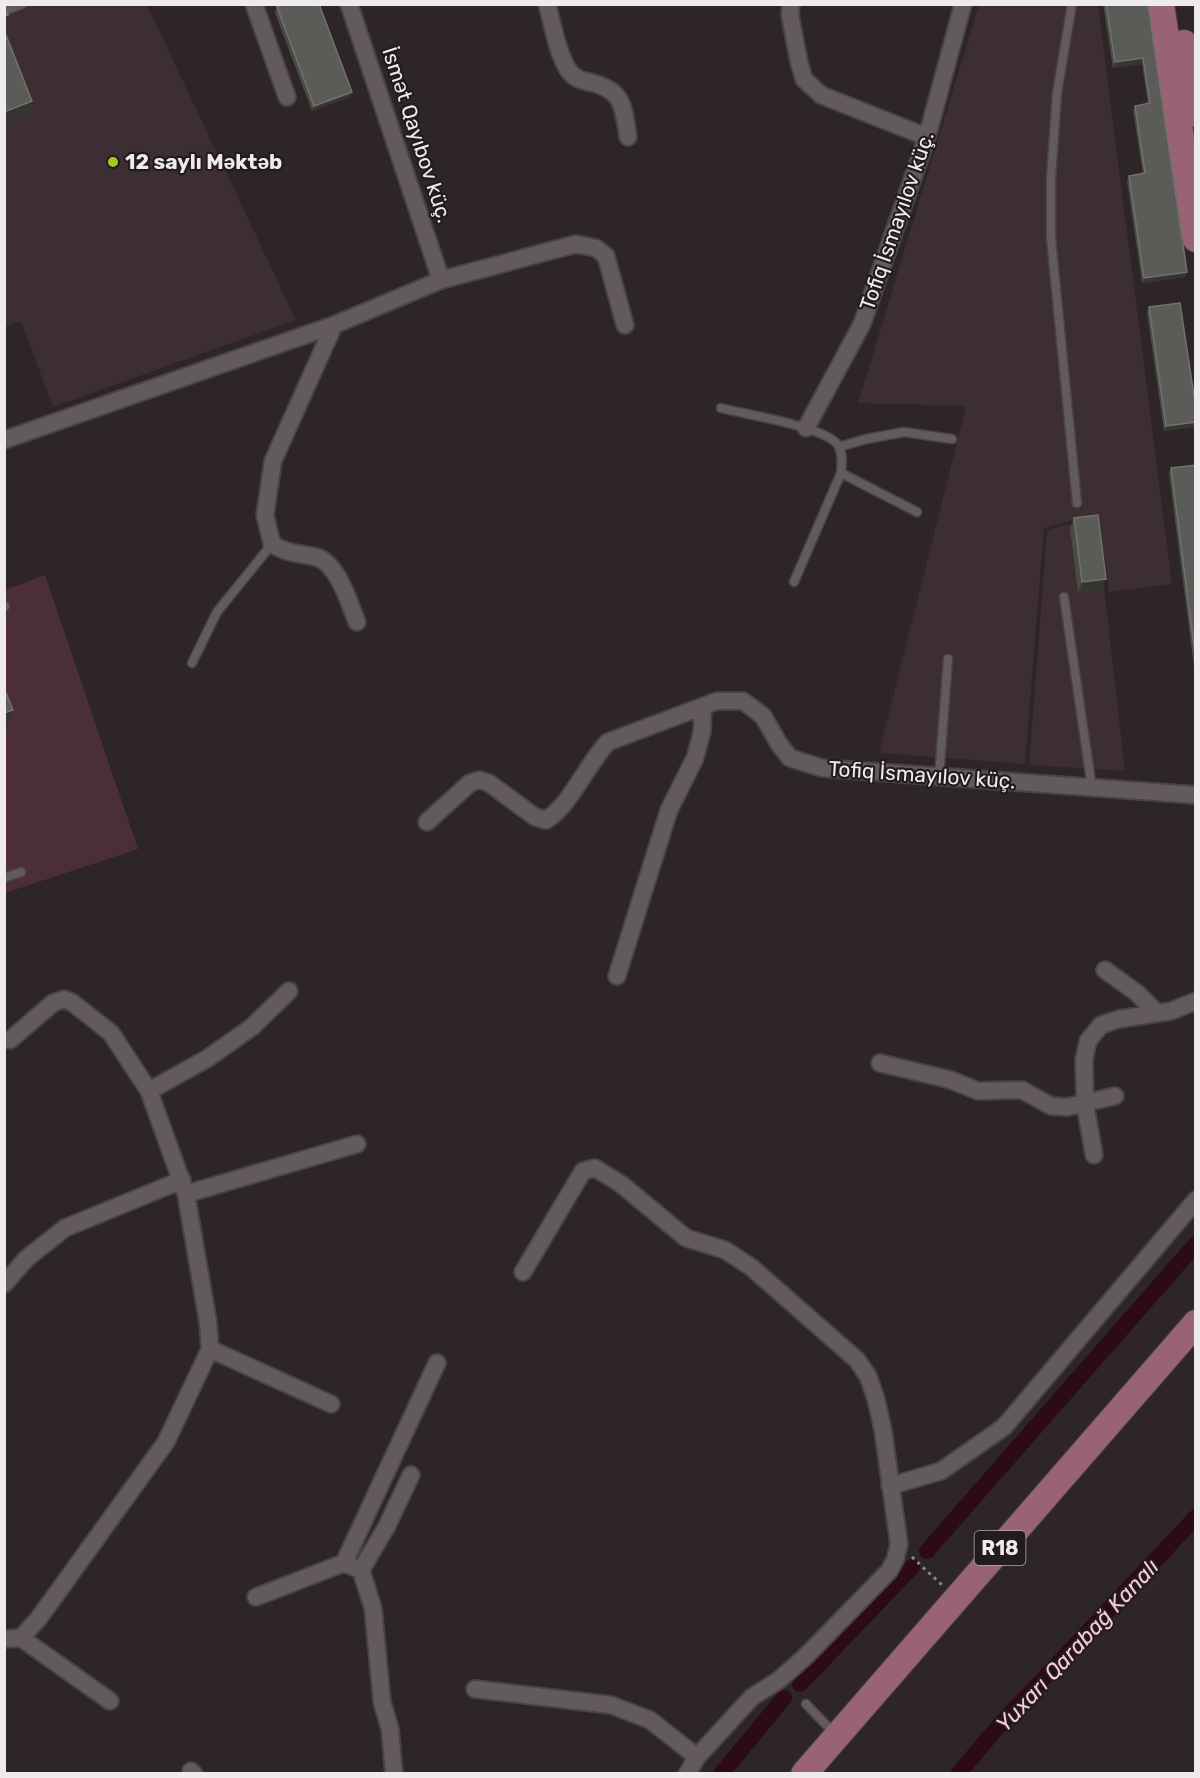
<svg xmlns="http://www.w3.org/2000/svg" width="1200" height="1778" viewBox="0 0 1200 1778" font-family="Rubik,sans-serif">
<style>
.built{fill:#3c2e32}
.green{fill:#4c2e38}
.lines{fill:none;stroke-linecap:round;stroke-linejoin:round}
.canal{stroke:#2c0a17;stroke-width:16}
.service-casing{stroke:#494345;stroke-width:11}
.minor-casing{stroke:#494345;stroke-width:20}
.primary-casing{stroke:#494345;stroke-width:28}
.path{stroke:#8d8688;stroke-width:3;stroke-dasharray:3 4.5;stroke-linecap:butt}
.service{stroke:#635a5d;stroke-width:8}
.minor{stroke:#635a5d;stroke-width:16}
.primary{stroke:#996375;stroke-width:26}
.wall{fill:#494b45}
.shaded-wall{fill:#373532}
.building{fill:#5b5c57;stroke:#72726e;stroke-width:1.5}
.poi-dot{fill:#a6c822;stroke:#231c1e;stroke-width:2}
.labels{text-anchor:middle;stroke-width:4.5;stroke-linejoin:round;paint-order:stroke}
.shield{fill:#231c1e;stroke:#b2acae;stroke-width:1.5}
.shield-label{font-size:20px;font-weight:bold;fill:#efeaeb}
.street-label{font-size:21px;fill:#efeaeb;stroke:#231c1e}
.poi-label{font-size:21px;font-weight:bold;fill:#efeaeb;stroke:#231c1e;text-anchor:start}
.water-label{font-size:22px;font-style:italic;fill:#f6cad6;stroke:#231c1e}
</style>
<rect width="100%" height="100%" fill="#2d2527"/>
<!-- built -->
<path class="built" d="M4 5H147L296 320 53 407 21 321 5 327Z
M979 5H1098L1172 584 1109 592 1098 514 1044 528 1025 764 879 753 966 406 858 403Z
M1096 517 1125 771 1029 765 1047 530Z"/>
<!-- green -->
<path class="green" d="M45 575 138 849 5 893V590Z"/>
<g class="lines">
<!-- canal -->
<path class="canal" d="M927 1551 1196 1244
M800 1684 912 1567
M721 1774 784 1698
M958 1774 997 1728 1196 1517"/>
<defs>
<path id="service" d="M1072 4 1057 93 1051 178V238L1077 503
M7 10 22 4
M721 408C744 414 826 427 838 445 843 453 842 464 841 473L794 582
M839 447 866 439 904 432 952 439
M841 473 917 512
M1064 597 1092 788
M4 607 5 606
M192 663 217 612 272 544
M939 777 948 659
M4 878 21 872
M806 1704 834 1733"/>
<path id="minor" d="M254 4 287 97
M349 4 441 280
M547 4C553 25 557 53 569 71 574 78 581 81 589 82 624 90 623 106 628 137
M791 4 790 15 799 62 804 79 821 95 927 137
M806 428 862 324 927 137 963 4
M4 440 334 325
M357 622C349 603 338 563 316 557 299 553 287 554 272 544L265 515 273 461 334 325 441 280 576 244 596 248 606 256 625 325
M427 822 470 783 479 780 489 783 535 817 546 820C570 806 587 764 608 742L717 701H743L763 716 779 744 790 758 822 768 1196 795
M1105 970 1137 993 1157 1013
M617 976 669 810 695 758 702 732 703 706
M880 1063 951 1080 978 1091 1022 1090 1051 1106 1067 1107 1115 1096
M149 1091 208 1058 252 1027 289 991
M1094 1155 1085 1104 1084 1060 1088 1041 1101 1025 1119 1019 1171 1011 1196 1001
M186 1194 357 1144
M523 1272 583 1171 595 1168 621 1184 686 1238 725 1250 751 1267 857 1360 868 1376 876 1399 883 1430 899 1544 895 1560 889 1571 806 1656 779 1680 752 1697 697 1757 687 1774
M4 1284 27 1258 65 1228 182 1180
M210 1349 331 1404
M890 1486 941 1471 1004 1427 1196 1200
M344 1563 437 1363
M361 1570 387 1526 411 1475
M256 1597 344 1563 361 1570 373 1608 382 1702 390 1729 394 1774
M21 1638 110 1701
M4 1639 21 1638 39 1618 166 1442 210 1349 208 1322 186 1194 149 1091 111 1033 73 1003 64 999 53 1003 10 1040
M475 1689 611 1705 650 1720 697 1757
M191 1771 194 1774"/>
<path id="primary" d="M1161 4 1196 239
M1184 43 1196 114
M804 1774 1196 1323"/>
</defs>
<!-- service casing -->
<use href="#service" class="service-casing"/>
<!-- minor casing -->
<use href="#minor" class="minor-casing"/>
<!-- primary casing -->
<use href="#primary" class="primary-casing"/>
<!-- path -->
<path class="path" d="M912 1557 942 1585"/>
<!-- service -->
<use href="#service" class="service"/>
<!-- minor -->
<use href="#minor" class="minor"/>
<!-- primary -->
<use href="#primary" class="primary"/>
</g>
<!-- wall -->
<path class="wall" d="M1103 4H1148L1187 272 1185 277 1142 283 1127 181 1129 176 1143 174 1133 111 1135 106 1148 104 1142 64 1113 68Z
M277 7 350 97 312 111 275 13Z
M1149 307 1195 427 1164 431 1147 313Z
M1196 465V683L1169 474 1171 468Z
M1074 518 1102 590 1078 593 1070 529Z"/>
<!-- shaded-wall -->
<path class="shaded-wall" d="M1143 58 1142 64 1113 68 1115 62Z
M352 92 350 97 312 111 314 106Z
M32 101 27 117 4 126V112Z
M1187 272 1185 277 1142 283 1144 278Z
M1196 422 1195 427 1164 431 1166 426Z
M1106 579 1102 590 1078 593 1082 582Z
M13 710 7 726 4 727V713Z"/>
<!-- building -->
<path class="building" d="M284 4H319L352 92 314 106 277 7Z
M1106 4H1148L1187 272 1144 278 1129 176 1145 173 1135 106 1150 103 1143 58 1115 62Z
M4 7 8 15 4 16Z
M4 30 32 101 4 112Z
M1180 303 1196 409V422L1166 426 1149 307Z
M1196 465V662L1171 468Z
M1098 515 1106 579 1082 582 1074 518Z
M4 688 13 710 4 713Z"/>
<!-- markers -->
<circle class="poi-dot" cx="113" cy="162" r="6"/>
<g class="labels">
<!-- shield labels -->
<rect class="shield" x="974.5" y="1531" width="51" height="34" rx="4.5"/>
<g class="shield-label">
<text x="1000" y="1555">R18</text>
</g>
<!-- street labels -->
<g class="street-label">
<text transform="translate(417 135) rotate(72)" y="7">İsmət Qayıbov küç.</text>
<text transform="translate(897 221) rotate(-71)" y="7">Tofiq İsmayılov küç.</text>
<text transform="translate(922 775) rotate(4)" y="7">Tofiq İsmayılov küç.</text>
</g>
<!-- poi labels -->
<g class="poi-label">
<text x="125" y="169">12 saylı Məktəb</text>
</g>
<!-- water labels -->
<g class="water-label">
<text transform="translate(1077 1645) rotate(-47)" y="8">Yuxarı Qarabağ Kanalı</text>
</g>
</g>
<!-- border -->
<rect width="1200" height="1778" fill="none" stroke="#efeaeb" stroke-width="12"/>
</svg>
